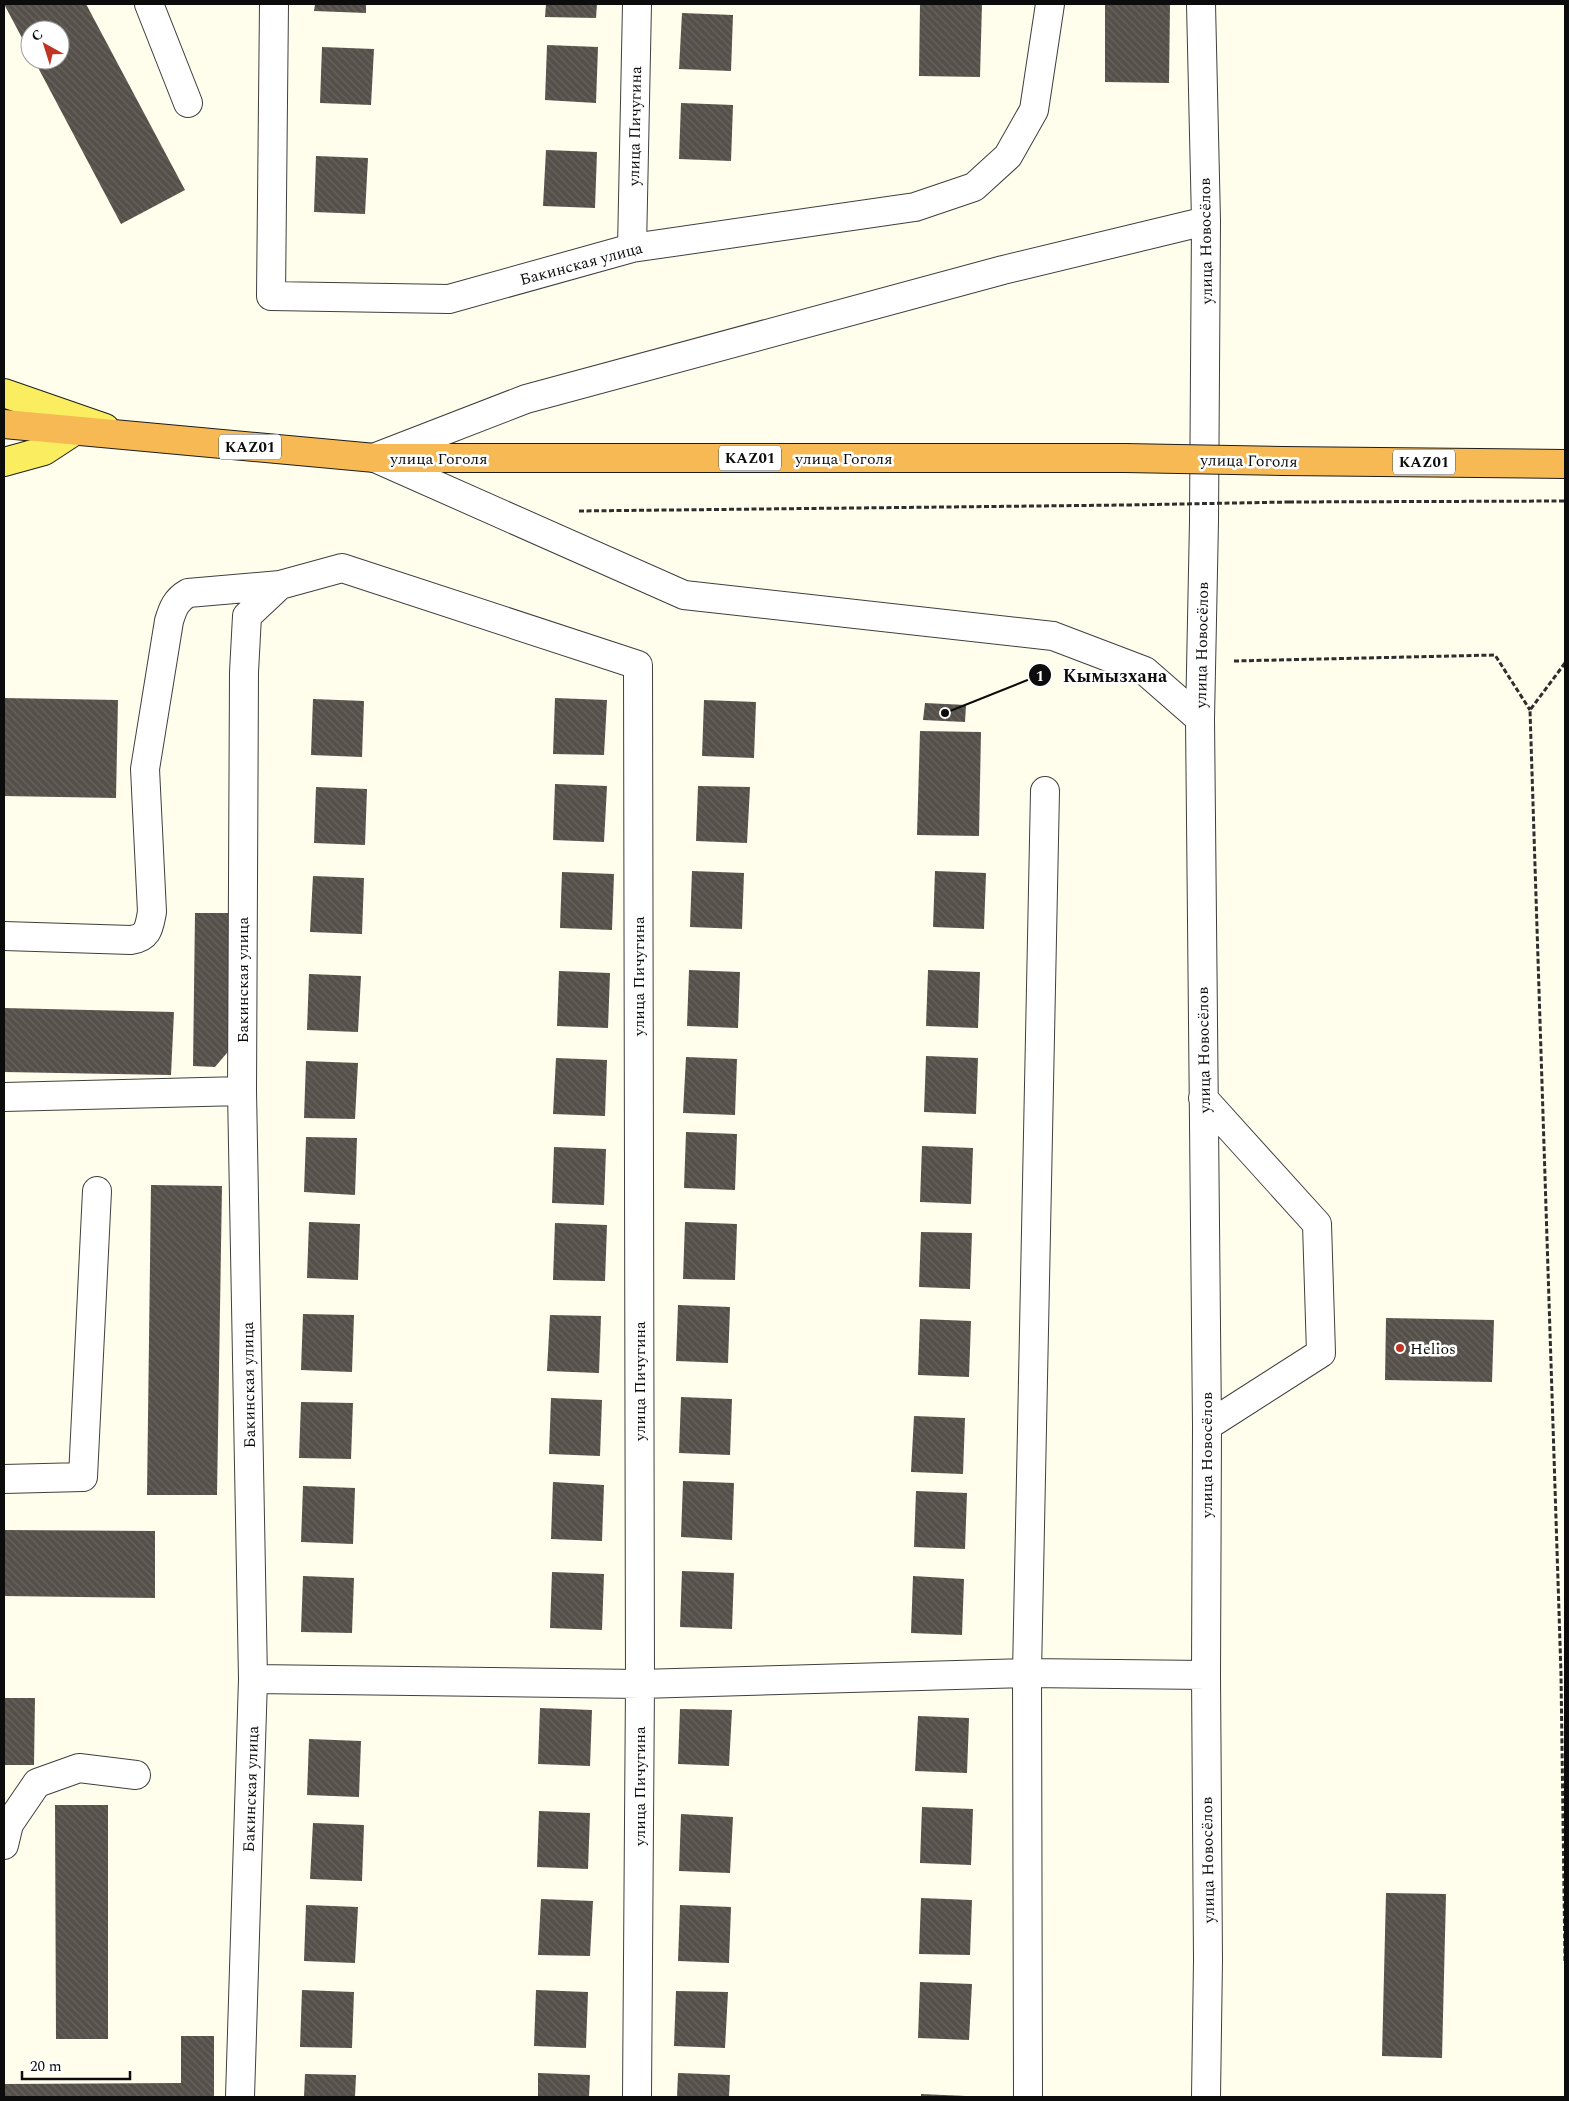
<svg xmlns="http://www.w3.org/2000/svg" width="1569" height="2101" viewBox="0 0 1569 2101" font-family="Spectral,serif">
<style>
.building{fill:url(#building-back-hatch)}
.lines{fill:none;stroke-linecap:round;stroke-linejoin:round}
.minor-casing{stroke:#3f3f3f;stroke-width:30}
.major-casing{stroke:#1d1d1d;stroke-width:30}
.highway-casing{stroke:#1d1d1d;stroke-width:30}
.path{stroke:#2e2e2e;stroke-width:3;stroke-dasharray:5 2.5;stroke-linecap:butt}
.minor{stroke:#fff;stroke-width:28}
.major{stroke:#faee60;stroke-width:28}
.highway{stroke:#f6b953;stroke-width:28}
.highway-bridge-casing{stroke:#1d1d1d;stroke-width:30;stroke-linecap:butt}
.path-bridge{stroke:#2e2e2e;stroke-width:3;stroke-dasharray:5 2.5;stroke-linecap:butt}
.highway-bridge{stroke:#f6b953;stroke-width:28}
.poi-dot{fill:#be3523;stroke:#fff;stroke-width:2}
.labels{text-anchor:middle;stroke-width:5;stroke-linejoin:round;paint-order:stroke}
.shield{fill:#fff;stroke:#555;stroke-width:1}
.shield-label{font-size:15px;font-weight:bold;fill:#0c0c0c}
.street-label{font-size:16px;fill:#0c0c0c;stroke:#fff}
.poi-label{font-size:16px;fill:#0c0c0c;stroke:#fff;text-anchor:start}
.leader{fill:none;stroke:#0c0c0c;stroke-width:2}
.callout-dot{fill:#0c0c0c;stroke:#fff;stroke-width:2}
.mark-label{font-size:15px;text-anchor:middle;font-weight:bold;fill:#fff}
.callout-label{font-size:18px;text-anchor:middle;font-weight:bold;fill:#0c0c0c;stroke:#fff;stroke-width:5;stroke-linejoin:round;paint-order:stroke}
</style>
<defs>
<pattern id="building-back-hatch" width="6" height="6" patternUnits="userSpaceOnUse" patternTransform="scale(1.25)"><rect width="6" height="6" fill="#555049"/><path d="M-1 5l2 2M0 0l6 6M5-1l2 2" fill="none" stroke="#68645f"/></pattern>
</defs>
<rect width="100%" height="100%" fill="#fffeec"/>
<!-- building -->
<path class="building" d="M4 4H86L185 190 121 224 34 60H60V30H30V53Z
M315 4H366V13L314 11Z
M546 4H597L596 18 545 17Z
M920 4H982L980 77 919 76Z
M1105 4H1170L1169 83 1105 82Z
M682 13 733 15 731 71 679 69Z
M547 45 598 47 596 103 545 100Z
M322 47 374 49 371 105 320 103Z
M681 103 733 105 731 161 679 159Z
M546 150 597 152 595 208 543 206Z
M316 156 368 158 365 214 314 212Z
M4 698 118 700 116 798 4 796Z
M555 698 607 700 604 755 553 754Z
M313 699 364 701 362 757 311 755Z
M704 700 756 702 754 758 702 756Z
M925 703 966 705 965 722 923 720Z
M920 731 981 732 979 836 917 835Z
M555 784 607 786 604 842 553 840Z
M698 786 750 787 747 843 696 841Z
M316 787 367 789 365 845 314 843Z
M692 871 744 873 742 929 690 927Z
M935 871 986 873 984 929 933 927Z
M562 872 614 874 612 930 560 928Z
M313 876 364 878 362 934 310 932Z
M195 913H233L232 1047 215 1067 193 1066Z
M689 970 740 972 738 1028 687 1026Z
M928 970 980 972 978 1028 926 1026Z
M559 971 610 973 608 1028 557 1026Z
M309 974 361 976 358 1032 307 1030Z
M4 1008 174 1012 171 1075 4 1072Z
M926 1056 978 1058 976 1114 924 1112Z
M686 1057 737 1059 735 1115 683 1113Z
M556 1058 607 1060 605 1116 553 1114Z
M306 1061 358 1063 355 1119 304 1118Z
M686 1132 737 1134 735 1190 684 1188Z
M306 1137 357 1138 355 1195 304 1192Z
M922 1146 973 1148 971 1204 920 1202Z
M554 1147 606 1149 604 1205 552 1203Z
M151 1185 222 1186 217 1495H147Z
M309 1222 360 1224 358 1280 307 1278Z
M685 1222 737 1224 735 1280 683 1279Z
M555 1223 607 1225 605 1281 553 1280Z
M921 1232 972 1233 970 1289 919 1287Z
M678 1305 730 1307 728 1363 676 1361Z
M303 1314 354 1315 352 1372 301 1370Z
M550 1315 601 1316 599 1373 547 1371Z
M1386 1318 1494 1320 1492 1382 1385 1380Z
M920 1319 971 1321 969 1377 918 1375Z
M681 1397 732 1399 730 1455 679 1453Z
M551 1398 602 1400 600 1456 549 1454Z
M301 1402 353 1403 351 1459 299 1458Z
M914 1416 965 1418 963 1474 911 1472Z
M683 1481 734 1483 732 1540 681 1537Z
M553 1482 604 1485 602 1541 551 1539Z
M303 1486 355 1488 353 1544 301 1542Z
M916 1491 967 1493 965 1549 914 1547Z
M4 1530 155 1531V1598L4 1596Z
M682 1571 734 1573 732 1629 680 1627Z
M552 1572 604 1574 602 1630 550 1628Z
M303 1576 354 1578 352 1633 301 1632Z
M913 1576 964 1579 962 1635 911 1633Z
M4 1698H35L34 1765H4Z
M540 1708 592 1710 590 1766 538 1764Z
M680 1709 732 1710 729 1766 678 1764Z
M918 1716 969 1718 967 1773 915 1771Z
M309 1739 361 1741 359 1797 307 1795Z
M55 1805H108V2039H56Z
M922 1807 973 1809 971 1865 920 1863Z
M539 1811 590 1813 588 1869 537 1867Z
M681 1814 733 1817 730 1873 679 1871Z
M313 1823 364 1825 362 1881 310 1879Z
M1386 1893 1446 1894 1442 2058 1382 2056Z
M921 1898 972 1900 970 1955 919 1954Z
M541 1899 593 1901 590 1956 538 1955Z
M306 1905 358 1907 355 1963 304 1961Z
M680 1905 731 1907 729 1963 678 1961Z
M920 1982 972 1984 969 2040 918 2038Z
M302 1990 354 1992 352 2048 300 2047Z
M536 1990 588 1992 586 2048 534 2046Z
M676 1991 728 1992 725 2048 674 2046Z
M181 2036H214V2097H4V2084L181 2083Z
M538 2073 590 2075 589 2097H538Z
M678 2073 730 2075 729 2097H677Z
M305 2074 356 2075 355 2097H304Z
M921 2094 966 2096V2097H921Z"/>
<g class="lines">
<defs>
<path id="minor" d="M149 4 188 103
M274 4 271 296 449 299 632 248 915 207 974 187 1008 156 1034 110 1050 4
M1201 4 1206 221 1204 521 1200 719 1207 1426 1206 1675 1208 1960 1206 2097
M632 248 637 4
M376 457 526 399 1003 270 1206 221
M375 458 684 595 1053 636 1145 671 1200 719
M4 936 131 940C149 937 149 927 152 912L145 769 169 621C173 608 176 600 188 593L280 585
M4 1097 242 1091
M1203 1098 1317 1224 1321 1353 1207 1426
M4 1479 83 1477 97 1191
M253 1679 640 1684 1027 1673 1206 1675
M4 1845 9 1824 37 1783 79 1768 136 1775
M240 2097 253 1679 242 1091 244 672 247 616 280 585 342 568 638 665 640 1684 637 2097
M1028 2097 1027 1673 1045 791"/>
<path id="major" d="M4 393 105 428
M4 462 44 451 73 432"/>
<path id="highway" d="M4 424 375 458H1125
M1283 461 1565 464"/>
</defs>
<!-- minor casing -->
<use href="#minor" class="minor-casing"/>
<!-- major casing -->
<use href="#major" class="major-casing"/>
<!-- highway casing -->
<use href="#highway" class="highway-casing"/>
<!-- path -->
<path class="path" d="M1289 502 1565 501
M579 511 1127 505
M1234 661 1495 655 1530 710
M1565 663 1530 710 1561 1674 1565 1963"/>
<!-- minor -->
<use href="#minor" class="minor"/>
<!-- major -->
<use href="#major" class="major"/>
<!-- highway -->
<use href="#highway" class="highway"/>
<defs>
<path id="highway-bridge" d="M1125 458 1283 461"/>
</defs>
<!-- highway-bridge casing -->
<use href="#highway-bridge" class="highway-bridge-casing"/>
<!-- path-bridge -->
<path class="path-bridge" d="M1127 505 1289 502"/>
<!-- highway-bridge -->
<use href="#highway-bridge" class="highway-bridge"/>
</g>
<!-- markers -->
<circle class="poi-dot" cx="1400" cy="1348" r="5"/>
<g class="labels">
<!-- shield labels -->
<g class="shield">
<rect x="219" y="434.5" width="62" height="25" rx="4"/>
<rect x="719" y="445.5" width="62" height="25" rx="4"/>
<rect x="1393" y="449.5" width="62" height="25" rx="4"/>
</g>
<g class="shield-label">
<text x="250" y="452">KАZ01</text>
<text x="750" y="463">KАZ01</text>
<text x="1424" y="467">KАZ01</text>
</g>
<!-- street labels -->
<g class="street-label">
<text transform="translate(634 126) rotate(-89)" y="6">улица Пичугина</text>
<text transform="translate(1205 241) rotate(-91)" y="6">улица Новосёлов</text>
<text transform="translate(581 263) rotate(-15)" y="6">Бакинская улица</text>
<text x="439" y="464">улица Гоголя</text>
<text x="844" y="464">улица Гоголя</text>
<text transform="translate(1249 460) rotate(1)" y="6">улица Гоголя</text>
<text transform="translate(1201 645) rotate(-89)" y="6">улица Новосёлов</text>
<text transform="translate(638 976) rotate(-90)" y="6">улица Пичугина</text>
<text transform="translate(242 980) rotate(-90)" y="6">Бакинская улица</text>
<text transform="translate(1203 1050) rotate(-91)" y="6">улица Новосёлов</text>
<text transform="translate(639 1381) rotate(-90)" y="6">улица Пичугина</text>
<text transform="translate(248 1385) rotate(-91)" y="6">Бакинская улица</text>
<text transform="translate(1206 1455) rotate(-90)" y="6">улица Новосёлов</text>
<text transform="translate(639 1786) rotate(-90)" y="6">улица Пичугина</text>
<text transform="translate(250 1789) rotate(-88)" y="6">Бакинская улица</text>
<text transform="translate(1207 1860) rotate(-91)" y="6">улица Новосёлов</text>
</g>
<!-- poi labels -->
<g class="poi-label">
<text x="1410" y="1354">Helios</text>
</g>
</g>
<!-- callouts -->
<path class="leader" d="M945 713L1040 675"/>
<g class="callout-dot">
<circle cx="945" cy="713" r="5"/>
<circle cx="1040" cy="675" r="12"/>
</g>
<g class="mark-label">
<text x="1040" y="681">1</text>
</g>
<g class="callout-label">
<text x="1115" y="682">Кымызхана</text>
</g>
<!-- border -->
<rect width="1569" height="2101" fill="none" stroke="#0c0c0c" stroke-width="10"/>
<!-- north arrow -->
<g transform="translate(45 45) rotate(321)"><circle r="24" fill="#ffffff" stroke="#9e9e9e"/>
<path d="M0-4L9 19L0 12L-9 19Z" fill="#be3523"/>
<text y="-8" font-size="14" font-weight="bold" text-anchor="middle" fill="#0c0c0c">С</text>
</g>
<!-- scale -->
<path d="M22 2071v8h108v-8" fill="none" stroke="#0c0c0c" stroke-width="2.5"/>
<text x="30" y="2071" font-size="15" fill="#0c0c0c" stroke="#ffffff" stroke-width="4" paint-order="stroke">20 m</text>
</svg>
